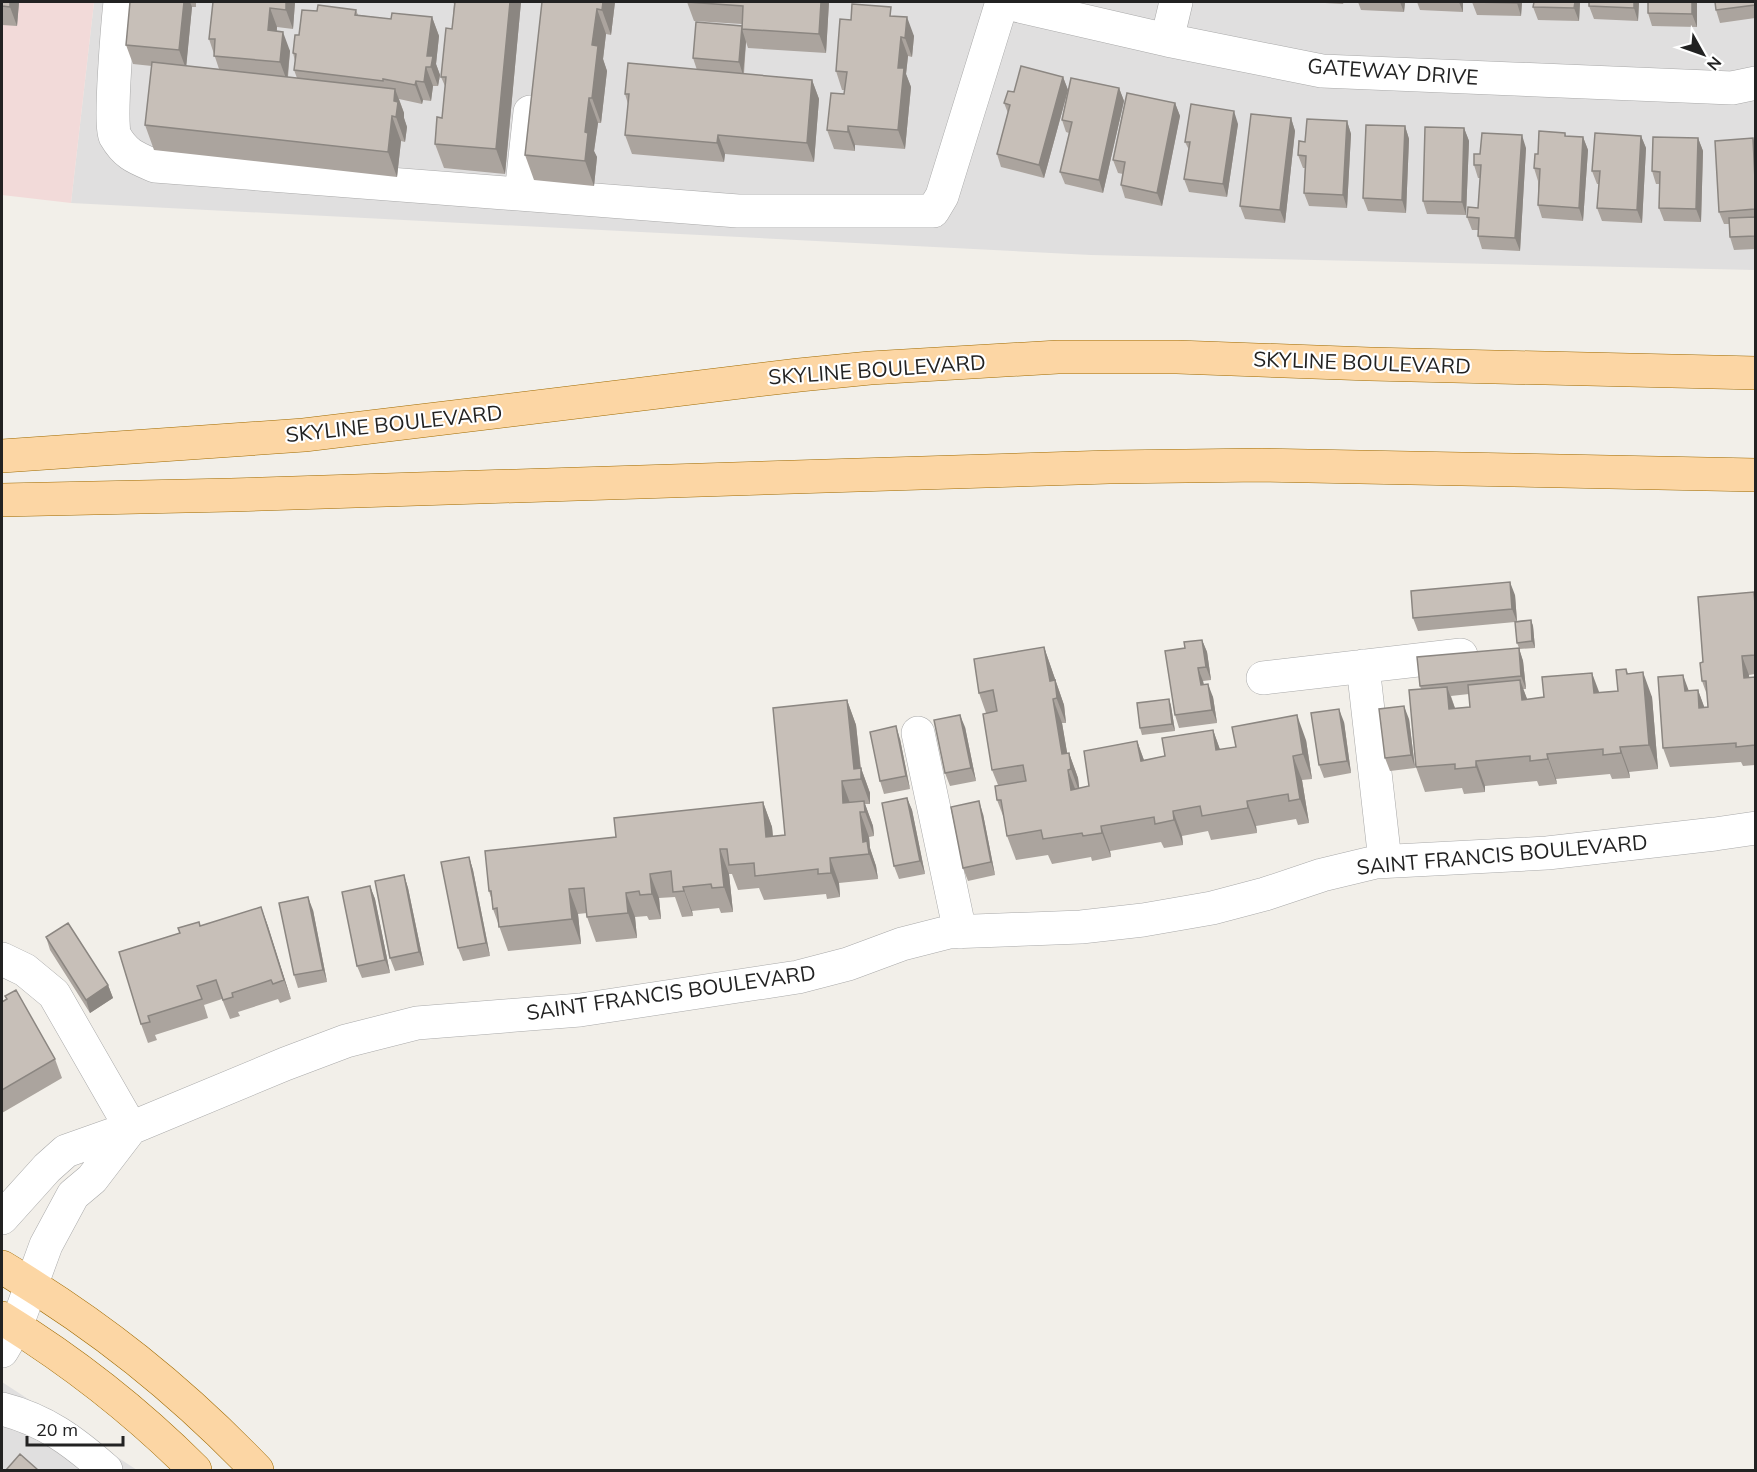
<svg xmlns="http://www.w3.org/2000/svg" width="1757" height="1472" viewBox="0 0 1757 1472" font-family="Mulish,sans-serif">
<style>
.residential{fill:#e0dfdf}
.commercial{fill:#f2dad9}
.lines{fill:none;stroke-linecap:round;stroke-linejoin:round}
.minor-casing{stroke:#a9a9a9;stroke-width:34}
.major-casing{stroke:#a06b00;stroke-width:34}
.minor{stroke:#fff;stroke-width:33}
.major{stroke:#fcd6a4;stroke-width:33}
.wall{fill:#aba49e;fill-rule:evenodd}
.shaded-wall{fill:#8b8681}
.building{fill:#c7bfb8;stroke:#8b8681;stroke-width:1.5}
.labels{text-anchor:middle;stroke-width:4.5;stroke-linejoin:round;paint-order:stroke}
.street-label{font-size:21px;fill:#222;stroke:#fff}
</style>
<rect width="100%" height="100%" fill="#f2efe9"/>
<!-- residential -->
<path class="residential" d="M94 2H1755V270L1091 255 71 203Z
M2 1382 137 1470H2Z"/>
<!-- commercial -->
<path class="commercial" d="M2 2H94L71 203 2 195Z"/>
<g class="lines">
<defs>
<path id="minor" d="M120 2C118 21 109 125 115 136 126 155 136 158 155 166L738 211H933L942 196 1002 2
M1002 2 1167 40 1322 71 1732 88 1756 83
M1167 40 1176 2
M521 194 530 112
M1363 666 1385 861
M1263 678 1461 655
M918 733 960 932
M2 959 25 970 54 994 131 1128
M2 1218 47 1168 66 1151 131 1128 285 1064 346 1041 417 1023 580 1010 798 977 848 964 902 944 949 932 1081 927 1143 920 1212 908 1265 894 1322 875 1376 862 1547 853 1715 834 1756 828
M2 1351 16 1327 46 1245 73 1195 92 1179 131 1128
M2 1409C45 1420 73 1441 106 1470"/>
<path id="major" d="M2 456 304 435 799 375 870 368 1058 357H1177L1370 364 1756 373
M2 500 231 495 1109 467 1262 465 1756 475
M2 1267C100 1326 178 1388 257 1470
M2 1318C72 1361 137 1412 195 1470"/>
</defs>
<!-- minor casing -->
<use href="#minor" class="minor-casing"/>
<!-- major casing -->
<use href="#major" class="major-casing"/>
<!-- minor -->
<use href="#minor" class="minor"/>
<!-- major -->
<use href="#major" class="major"/>
</g>
<!-- wall -->
<path class="wall" d="M2 2H19L17 26 2 25Z
M130 2H196V7H192L186 66 219 69 209 39 213 2H295L293 29 277 27V31L290 51 288 77 297 78 294 70 295 61 293 53 299 35 317 11 356 10 358 15 391 19 432 17 439 36 436 64 440 75 438 86H433L431 101 423 100 422 104 399 99 404 113V118L407 127 405 142 401 141 397 177 154 150 145 125 152 66 133 64 126 45Z
M453 2H521L505 174 444 168 435 144 442 118 445 86 441 77 452 29 454 4Z
M542 2H615L611 35 606 34 603 59 607 71 601 123H598L594 151 597 157 594 186 534 180 525 155Z
M687 2H829L826 53 748 48 746 42 744 74 812 80 819 99 814 162 725 154 724 162 632 154 625 135 628 104 625 94 697 70 693 58 742 26V24L694 21Z
M1307 2H1344L1343 4Z
M1358 2H1405L1404 12 1361 10Z
M1417 2H1463V12L1420 10Z
M1472 2H1522L1521 16 1477 15Z
M1580 2 1579 21 1538 20 1533 7Z
M1589 2H1639L1638 21 1594 19 1589 6Z
M1697 2V27L1652 26 1648 13Z
M1755 2V18L1720 23 1716 10Z
M894 16 914 36 912 57 908 56 906 74 911 87 905 149 855 145V151L834 149 827 130 844 94 845 90H842L836 71 851 20Z
M1063 77 1068 90 1044 178 1001 167 997 154 1008 113 1004 103Z
M1119 88 1124 101 1103 193 1065 184 1060 172 1069 133 1066 132 1062 120Z
M1175 103 1180 116 1162 206 1125 198 1121 185 1123 174 1118 173 1113 160Z
M1291 118 1295 131 1285 223 1245 219 1240 206Z
M1347 121 1351 134 1347 208 1309 206 1304 193 1305 168H1303L1298 155 1305 142Z
M1238 124 1227 197 1189 192 1184 179 1189 150 1185 142Z
M1405 126 1409 139 1406 213 1368 211 1363 198Z
M1464 128 1469 141 1466 215 1427 214 1423 201Z
M1565 133 1566 136 1583 137 1588 150 1583 221 1542 218 1538 205V181L1534 168 1538 154Z
M1641 136 1646 148 1642 223 1602 221 1597 208 1599 184H1597L1592 171Z
M1698 138 1703 151 1701 222 1664 221 1659 208 1660 184H1656L1652 171Z
M1755 145V249L1734 250 1730 237 1729 224H1724L1719 212Z
M1526 148 1520 251 1482 249 1478 236V230H1472L1467 217 1478 208 1480 178H1478L1474 165 1480 154Z
M1515 595 1517 621 1531 620 1533 626 1535 648 1519 649 1523 661 1526 689H1523L1527 699 1618 691 1626 669 1628 674 1652 697 1658 769 1629 772 1630 778 1612 779 1610 774 1556 779 1557 784 1539 786 1537 781 1485 786V792L1464 794 1462 788 1425 792 1416 767 1421 689 1420 686 1519 648 1517 643 1515 622 1418 631 1413 618ZM1469 694 1470 707 1455 708 1451 696Z
M1755 597V674L1749 675V677H1755V765L1743 766 1741 762 1670 767 1663 748 1689 691 1698 690 1704 707H1708L1707 695 1702 681 1703 662Z
M1202 640 1207 652 1211 680 1203 681 1204 684 1213 697 1217 723 1179 728 1175 715 1185 648Z
M1044 647 1064 705 1066 723H1062L1067 753H1069L1078 778 1079 788 1089 786 1137 741 1144 760 1165 756 1213 730 1220 750 1306 740 1312 779 1302 780 1309 823 1298 825 1296 819 1256 826 1257 833 1211 840 1208 831 1182 836 1183 845 1164 848 1161 842 1110 851 1111 857 1092 861 1091 857 1052 864 1048 855 1016 860 1007 836 1005 821 997 800 998 785 992 770 986 713 979 693Z
M1169 699 1171 706 1175 731 1142 735 1140 728Z
M847 700 856 725 861 768 870 793V804H865L873 826 874 836 869 837 870 848 876 866 878 879 839 883 840 897 827 899 826 894 764 900 759 888 738 890 732 874H729L733 912 721 913 719 908 692 911 693 916 682 917 675 897 659 898 661 919 649 920 647 916 635 917 637 938 596 942 587 917V913L578 914 581 944 508 951 493 909 492 901 489 891 616 837 763 802 772 827 773 836 785 835Z
M1409 719 1415 768 1390 771 1385 758Z
M1344 722 1351 773 1324 778 1319 765Z
M965 727 976 781 950 786 945 773Z
M900 739 910 789 884 794 880 781Z
M907 798 912 810 925 874 899 879 894 866Z
M983 814 995 875 968 881 963 868Z
M469 857 473 870 490 956 463 961 458 948Z
M404 875 408 888 424 965 395 971 390 958Z
M370 886 375 899 390 973 362 978 357 966Z
M261 907 291 999 280 1003 278 999 238 1012 240 1016 230 1019 222 999 204 1005 208 1018 155 1035 157 1040 148 1043 141 1024 200 926Z
M313 910 327 982 298 988 294 975Z
M46 937 108 985 113 998 90 1013 50 950Z
M2 1002 55 1059 62 1078 2 1113Z"/>
<!-- shaded-wall -->
<path class="shaded-wall" d="M10 2H19L17 26 10 7Z
M184 2H190L192 7 186 69 179 50Z
M286 2H295L293 29 286 10Z
M510 2H521L505 174 496 149Z
M603 2H615L611 35 602 10Z
M821 2H829L826 53 819 34Z
M1400 2H1405L1404 12Z
M1459 2H1463V12Z
M1517 2H1522L1521 16 1517 3Z
M1575 2H1580L1579 21 1574 8Z
M1634 2H1639L1638 21 1634 8Z
M1692 2H1697V27L1692 14Z
M270 8 277 27 275 49 268 30Z
M597 9 606 34 603 59 607 71 601 123 592 98V45Z
M432 17 439 36 436 64 440 75 438 86 427 56Z
M907 17 914 36 912 57 905 38Z
M742 29 746 42 743 75 739 62Z
M283 32 290 51 287 81 280 62Z
M901 37 908 56 906 74 911 87 905 149 898 130V68Z
M426 67 433 86 431 101 424 82Z
M1063 77 1068 90 1044 178 1039 165Z
M812 80 819 99 814 162 807 143Z
M416 81 423 100 422 104 415 85Z
M1119 88 1124 101 1103 193 1099 180Z
M395 89 404 113V118L407 127 405 142 396 117 394 101Z
M589 98 598 123 594 151 597 157 594 186 585 161V132Z
M1175 103 1180 116 1162 206 1157 193Z
M1234 111 1238 124 1227 197 1223 184Z
M392 116 401 141 397 177 388 152Z
M1291 118 1295 131 1285 223 1280 210Z
M1347 121 1351 134 1347 208 1343 195Z
M848 126 855 145V151L848 132Z
M1405 126 1409 139 1406 213 1402 200Z
M1464 128 1469 141 1466 215 1462 202Z
M718 135 725 154 724 162 717 143Z
M1522 135 1526 148 1520 251 1515 238Z
M1641 136 1646 148 1642 223 1637 210Z
M1583 137 1588 150 1583 221 1579 208Z
M1698 138 1703 151 1701 222 1696 209Z
M1753 138 1755 145V180Z
M1510 582 1515 595 1517 622 1512 609Z
M1531 620 1533 626 1535 648 1532 641Z
M1202 640 1207 652 1211 680 1206 667Z
M1044 647 1064 705 1066 723 1050 681Z
M1519 648 1523 661 1526 689 1521 676Z
M1742 656 1749 675 1751 697 1744 678Z
M1198 668 1203 681 1205 698 1201 685Z
M1643 672 1652 697 1658 769 1649 745Z
M1592 673 1601 697 1594 693Z
M1683 675 1690 694 1685 691Z
M1520 680 1529 704 1522 700Z
M1208 684 1213 697 1217 723 1212 710Z
M1447 687 1456 711 1449 709Z
M1698 690 1705 709 1699 708Z
M1053 699 1062 723 1070 769 1062 754Z
M1169 699 1171 706 1175 731 1172 724Z
M847 700 856 725 861 773V768L870 793V804L861 779 854 769Z
M1404 706 1409 719 1415 768 1411 755Z
M1339 709 1344 722 1351 773 1347 761Z
M960 715 965 727 976 781 971 768Z
M1297 715 1306 740 1312 779 1303 754Z
M896 726 900 739 910 789 906 776Z
M1213 730 1222 755 1216 750Z
M1137 741 1146 766 1141 761Z
M1620 747 1629 772 1630 778 1621 753Z
M1069 753 1078 778 1080 794 1071 769Z
M1547 754 1556 779 1557 784 1548 759Z
M1293 756 1302 780 1309 823 1300 799Z
M1476 761 1485 786V792L1476 767Z
M1068 770 1077 794 1071 790Z
M842 781 851 806 843 803Z
M907 798 912 810 925 874 920 861Z
M864 801 873 826 874 836 865 812Z
M979 801 983 814 995 875 991 862Z
M1247 801 1256 826 1257 833 1248 808Z
M763 802 772 827 775 862 766 837Z
M1173 811 1182 836 1183 845 1174 820Z
M860 812 869 837 870 848 876 866 878 879 869 854 863 842Z
M1101 826 1110 851 1111 857 1102 833Z
M720 849 729 874 733 912 724 887Z
M469 857 473 870 490 956 486 943Z
M830 858 839 883 840 897 831 873Z
M650 874 659 898 661 919 652 894Z
M404 875 408 888 424 965 419 952Z
M370 886 375 899 390 973 385 960Z
M683 887 692 911 693 916 684 891Z
M569 889 578 914 581 944 572 919Z
M626 893 635 917 637 938 628 913Z
M308 897 313 910 327 982 323 970Z
M261 907 268 926 291 999 284 980Z
M108 985 113 998 90 1013 86 1000Z"/>
<!-- building -->
<path class="building" d="M2 2H10V7L2 6Z
M130 2H184L179 50 126 45Z
M213 2H286V10L270 8 268 30 283 32 280 62 214 56 215 39H209Z
M455 2H510L496 149 435 144 437 117 442 118 446 77H441L446 28 452 29Z
M542 2H603L602 10 597 9 592 45 598 46 592 98H589L585 132 588 133 585 161 525 155Z
M687 2H821L819 34 742 29 743 6Z
M1472 2H1517V3Z
M1534 2H1575L1574 8 1533 7Z
M1589 2H1634V8L1589 6Z
M1648 2H1692V14L1648 13Z
M1715 2H1755V5L1716 10Z
M852 4 891 7 890 16 907 17 905 38 901 37 898 68H904L898 130 848 126V132L827 130 831 93 844 94 847 72 836 71 840 19 851 20Z
M318 5 356 10 355 15 391 19 392 13 432 17 427 56H433L431 67H426L424 82 416 81 415 85 383 79V81L294 70 296 54 293 53 295 35H299L302 10 317 11Z
M696 22 742 26 739 62 693 58Z
M152 62 395 89 394 101 398 102 396 117 392 116 388 152 145 125Z
M628 63 812 80 807 143 718 135 717 143 625 135 629 94H625Z
M1021 66 1063 77 1039 165 997 154 1010 105 1004 103 1008 91 1014 92Z
M1071 78 1119 88 1099 180 1060 172 1072 122 1062 120Z
M1127 93 1175 103 1157 193 1121 185 1125 162 1113 160Z
M1191 104 1234 111 1223 184 1184 179 1190 142H1185Z
M1251 114 1291 118 1280 210 1240 206Z
M1307 119 1347 121 1343 195 1304 193 1306 156 1298 155 1299 141 1305 142Z
M1366 125 1405 126 1402 200 1363 198Z
M1425 127 1464 128 1462 202 1423 201Z
M1539 131 1565 133V136L1583 137 1579 208 1538 205 1540 169 1534 168 1535 154H1538Z
M1482 133 1522 135 1515 238 1478 236 1479 218 1467 217 1468 207 1478 208 1481 165H1474V154H1480Z
M1595 133 1641 136 1637 210 1597 208 1600 171H1592Z
M1653 137 1698 138 1696 209 1659 208 1660 172 1652 171Z
M1753 138 1755 180V209L1719 212 1715 141Z
M1755 217V236L1730 237 1729 218Z
M1510 582 1512 609 1413 618 1411 591Z
M1754 592 1755 604V655L1742 656 1744 678 1755 677V745L1736 747V743L1663 748 1658 677 1683 675 1685 691 1698 690 1699 708 1708 707 1706 681H1702L1700 663 1703 662 1698 597Z
M1531 620 1532 641 1517 643 1515 622Z
M1202 640 1206 667 1198 668 1201 685 1208 684 1212 710 1175 715 1165 651 1185 648 1184 642Z
M1044 647 1050 681 1055 680 1057 698 1053 699 1062 754 1069 753 1071 769 1068 770 1071 790 1089 786 1084 751 1137 741 1141 761 1165 756 1162 738 1213 730 1216 750 1236 747 1232 727 1297 715 1303 754 1293 756 1300 799 1289 801 1288 794 1247 801 1248 808 1202 816 1200 806 1173 811 1174 820 1155 824 1154 817 1101 826 1102 833 1083 836 1082 833 1043 839 1041 830 1007 836 1001 800H997L995 786 1026 781 1023 765 992 770 983 714 997 711 993 690 979 693 974 659Z
M1519 648 1521 676 1420 686 1417 657Z
M1626 669 1627 674 1643 672 1649 745 1620 747 1621 753 1603 755V749L1547 754 1548 759 1530 761V756L1476 761V767L1455 769V764L1416 767 1409 690 1447 687 1449 709 1470 707 1468 685 1520 680 1522 700 1544 697 1542 677 1592 673 1594 693 1618 691 1616 670Z
M1169 699 1172 724 1140 728 1137 703Z
M847 700 854 769 861 768V779L842 781 843 803 864 801 865 812H860L863 842 867 841 869 854 830 858 831 873 818 874V869L755 876 754 863 729 865 727 849H720L724 887 712 888 711 884 683 887 684 891 673 892 671 871 650 874 652 894 640 895 639 891 626 893 628 913 587 917 584 888 569 889 572 919 499 927 497 908 493 909 491 891H489L485 851 616 837 614 818 763 802 766 837 785 835 773 708Z
M1404 706 1411 755 1385 758 1379 709Z
M1339 709 1347 761 1319 765 1311 713Z
M960 715 971 768 945 773 934 720Z
M896 726 906 776 880 781 870 732Z
M907 798 920 861 894 866 882 803Z
M979 801 991 862 963 868 951 807Z
M469 857 486 943 458 948 441 862Z
M404 875 419 952 390 958 375 881Z
M370 886 385 960 357 966 342 892Z
M308 897 323 970 294 975 279 903Z
M261 907 284 980 273 984 271 980 232 993 233 997 223 1000 216 980 197 986 202 999 148 1016 150 1022 141 1024 119 952 180 933 178 928 199 922 200 926Z
M68 923 108 985 86 1000 46 937Z
M16 990 55 1059 2 1090V1002L7 999 5 996Z
M20 1454 38 1470H6Z"/>
<g class="labels">
<!-- street labels -->
<g class="street-label">
<text transform="translate(1393 72) rotate(4)" y="7">GATEWAY DRIVE</text>
<text transform="translate(1362 363) rotate(2)" y="7">SKYLINE BOULEVARD</text>
<text transform="translate(877 370) rotate(-4)" y="7">SKYLINE BOULEVARD</text>
<text transform="translate(394 424) rotate(-6)" y="7">SKYLINE BOULEVARD</text>
<text transform="translate(1502 855) rotate(-5)" y="7">SAINT FRANCIS BOULEVARD</text>
<text transform="translate(671 993) rotate(-8)" y="7">SAINT FRANCIS BOULEVARD</text>
</g>
</g>
<!-- border -->
<rect width="1757" height="1472" fill="none" stroke="#222222" stroke-width="6"/>
<!-- north arrow -->
<g transform="translate(1703 54) rotate(130)" stroke="#ffffff" stroke-width="4.5" paint-order="stroke">
<path d="M0-4.5L10 22L0 15L-10 22Z" fill="#222222"/>
<text y="-9" font-size="16" font-weight="bold" text-anchor="middle" fill="#222222">N</text>
</g>
<!-- scale -->
<path d="M27 1436v9h96v-9" fill="none" stroke="#222222" stroke-width="3"/>
<text x="36" y="1436" font-size="18" fill="#222222" stroke="#ffffff" stroke-width="4.5" paint-order="stroke">20 m</text>
</svg>
